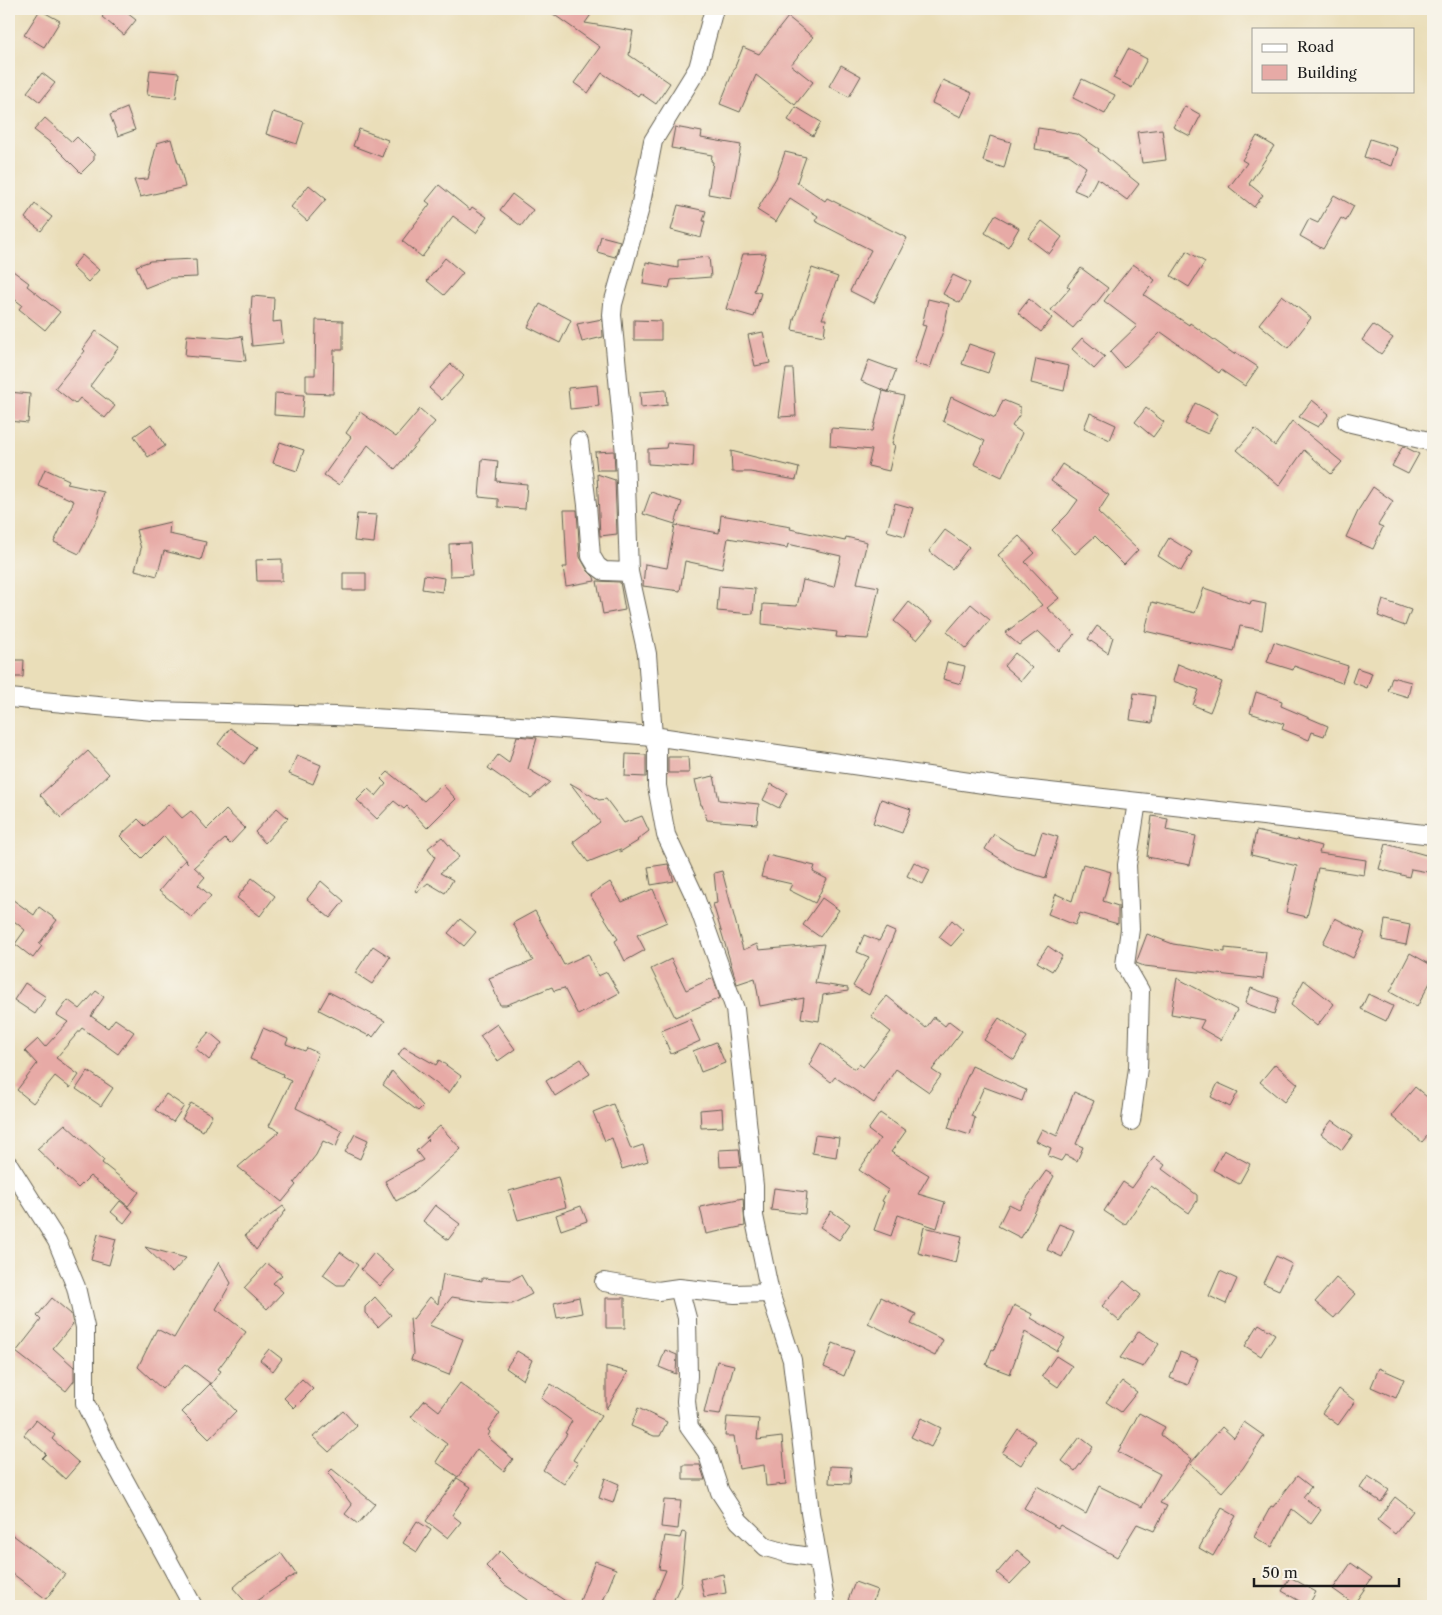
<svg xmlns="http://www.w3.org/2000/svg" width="1442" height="1615" viewBox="0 0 1442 1615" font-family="'Libre Caslon Text',serif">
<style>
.building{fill:#e7aaa6}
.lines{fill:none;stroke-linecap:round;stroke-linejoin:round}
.minor-casing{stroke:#646053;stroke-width:20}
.minor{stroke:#fff;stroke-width:18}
</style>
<rect width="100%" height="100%" fill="#f7f3e8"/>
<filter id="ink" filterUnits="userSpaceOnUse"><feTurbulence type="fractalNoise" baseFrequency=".02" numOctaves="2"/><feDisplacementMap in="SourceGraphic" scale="10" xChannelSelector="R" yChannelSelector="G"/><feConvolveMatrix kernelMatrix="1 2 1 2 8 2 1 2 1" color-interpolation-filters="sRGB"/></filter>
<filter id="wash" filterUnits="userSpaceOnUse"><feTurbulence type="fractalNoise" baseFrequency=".0096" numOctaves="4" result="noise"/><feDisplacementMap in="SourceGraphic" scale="20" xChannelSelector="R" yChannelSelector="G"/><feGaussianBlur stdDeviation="1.12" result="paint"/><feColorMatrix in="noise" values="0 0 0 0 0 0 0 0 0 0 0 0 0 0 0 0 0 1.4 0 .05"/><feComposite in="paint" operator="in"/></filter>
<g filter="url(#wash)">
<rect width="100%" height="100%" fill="#eadeb9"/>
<g id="blocks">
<!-- building -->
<path class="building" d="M109 9H122L136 20 124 35 102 17Z
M546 9H595L585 23 633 31 629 55 670 83 656 104 640 93 638 96 602 73 588 93 574 83 600 47Z
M40 10 60 21 44 47 24 35Z
M788 17 813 37 791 65 813 82 795 105 756 75 740 112 720 104 743 47 759 54Z
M1128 49 1147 59 1132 88 1113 78Z
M841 65 861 76 849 97 829 86Z
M150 70 179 73 176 98 147 95Z
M42 73 55 83 40 102 27 92Z
M1082 79 1115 95 1105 114 1073 98Z
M943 80 972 93 961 117 932 103Z
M1185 106 1201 115 1190 136 1173 127Z
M796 107 821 122 813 136 788 120Z
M127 108 135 130 118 136 110 115Z
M273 112 304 122 297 144 266 134Z
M45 118 72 142 77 137 94 154V160L81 173 51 143 34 130Z
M675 127 702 132 701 138 741 145 731 198 708 194 713 162 711 161 712 155 671 148Z
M1038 128 1077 134 1099 149 1098 151 1139 184 1127 200 1097 178 1088 196 1074 190 1086 167 1069 155 1035 149Z
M359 129 388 140 382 157 353 146Z
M1162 129 1166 160 1142 163 1137 132Z
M990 136 1011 142 1004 168 983 161Z
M1257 136 1274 146 1249 184 1263 195 1254 207 1229 187 1247 163 1242 160Z
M171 139 178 163H179L185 187 140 197 134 180 148 179 157 143Z
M1370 139 1398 148 1392 166 1364 157Z
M785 152 806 157 797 182 825 201 827 198 907 238 874 303 850 291 871 250 815 221 818 216 790 198 776 222 757 210 776 178Z
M309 185 326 199 307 221 291 207Z
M439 185 470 210 472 207 487 217 476 233 453 216 422 257 402 241 430 204 426 201Z
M512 194 533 210 521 226 500 210Z
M1334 195 1354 206 1346 221 1341 218 1323 249 1300 236 1309 219 1318 223Z
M35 204 52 217 41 231 25 218Z
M678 205 706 211 703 221H705L701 238 671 230Z
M995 215 1019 228 1008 247 985 233Z
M1042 221 1062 237 1049 254 1028 238Z
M601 236 620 241 615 257 597 252Z
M1187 251 1205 262 1189 287 1171 276Z
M766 253 754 291 761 293 754 317 726 309 743 254Z
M82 255 99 270 88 282 72 267Z
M709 257 711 277 671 280 669 288 643 284 646 262 678 268V260Z
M445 258 463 273 444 295 427 281Z
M196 259 197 277 170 278 145 288 136 266 150 261Z
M1133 264 1155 280 1144 295 1189 325 1190 323 1234 354 1235 352 1258 367 1245 386 1221 370 1219 373 1161 332 1124 368 1110 352 1137 326 1104 301Z
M9 268 29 283 27 286 60 312 45 330 19 309 22 305 9 295Z
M812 268 838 277 822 319H826L824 336 792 330 794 319Z
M1081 268 1108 288 1094 306 1093 305 1073 328 1051 310 1070 288 1067 286Z
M953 275 970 283 960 303 943 294Z
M1282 295 1311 318 1288 348 1259 324Z
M252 296 274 298 273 322 281 321 283 343 252 346 250 327Z
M928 299 949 304 943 331 930 368 914 363 926 326 922 325Z
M1029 299 1052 318 1041 332 1018 313Z
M540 304 571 320 560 343 528 327Z
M602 319 603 337 582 342 577 324Z
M316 320 343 321V350H334L333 394 306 393V375H315Z
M634 320 661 321V340H634Z
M1373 325 1393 338 1381 354 1362 340Z
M96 331 119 347 90 386 115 406 105 418 80 398 75 404 55 388 85 351 83 349Z
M763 332 770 363 755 366 748 335Z
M187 335 229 338 242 336 246 361 185 356Z
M1082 338 1105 357 1094 369 1072 349Z
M969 344 995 353 988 373 962 364Z
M1036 359 1069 366 1064 391 1031 383Z
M869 360 896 370 888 392 861 381Z
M451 364 464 376 442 400 429 388Z
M786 369H793L796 416 779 417Z
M597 385 599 406 570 409 568 388Z
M666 390 667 405 641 408 640 392Z
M883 391 904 396 892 444 895 445 889 471 868 466 872 450 830 446 831 428 873 431Z
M9 392 30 394 28 423 9 421Z
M275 393 304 395 302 417 274 415Z
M951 397 995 418 1003 400 1020 407V414L1012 426 1022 433 1002 477 974 464 985 441 943 421Z
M1312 400 1329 414 1318 427 1299 417Z
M1195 403 1218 414 1208 434 1185 424Z
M1146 408 1164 422 1153 437 1135 422Z
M420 409 435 422 395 469 368 445 339 485 324 475 351 437 346 433 360 412 396 437Z
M1090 413 1116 425 1110 440 1084 428Z
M1292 421 1342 462 1331 474 1304 450 1279 486 1237 450 1255 429 1275 446Z
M151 424 165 446 148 457 134 436Z
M280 442 304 450 297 471 273 463Z
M667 443 694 445 693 467 648 464V449L666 448Z
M1403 446 1419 454 1408 474 1392 466Z
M614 451 615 470H597L595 452Z
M731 451 799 468 796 480 750 472H732Z
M482 459 498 461 496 481 527 484 525 509 498 507V499L479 497Z
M1062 464 1109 495 1098 512 1138 550 1124 565 1095 536 1075 554 1052 530 1068 514 1078 500 1051 481Z
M45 469 69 480 67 484 104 492 98 517 79 554 54 542 74 501 38 485Z
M597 474 615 480 617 534 600 536Z
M1373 487 1393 501 1378 525 1383 527 1373 549 1346 537 1359 509Z
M651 492 682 502 675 524 643 514Z
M895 503 913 508 905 536 887 531Z
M564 510H577L580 557 588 571 594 577 595 581 566 586 563 567H567Z
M357 514 377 515 374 543 354 541Z
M721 515 791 527 790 529 845 541 846 537 867 542 857 583 879 587 868 639 836 637 837 632 789 626V627L762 624 763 604 797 606 803 580 834 587 841 556 788 544 787 548 728 538 722 569 685 561 680 591 643 586 645 564 667 568 675 525 719 533Z
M170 522 169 534 206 542 201 560 164 551 157 576 135 570 141 549 136 530Z
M945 530 969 547 952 569 929 551Z
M1019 536 1035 553 1025 562 1059 598 1047 608 1075 634 1059 651 1038 631 1019 645 1005 633 1042 605 998 555Z
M1169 538 1192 552 1181 571 1158 556Z
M470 543 472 575 450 576 449 544Z
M282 559V581H257L256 560Z
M343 573H366V590H343Z
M424 575 444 578 442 592 422 589Z
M597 581 620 582 625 610 603 614Z
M719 586 755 589 753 614 717 611Z
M1204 588 1250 604 1251 601 1266 604 1262 630 1240 626 1234 652 1145 631 1152 602 1195 613Z
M1383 600 1411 610 1405 626 1378 616Z
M909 602 933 621 917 640 894 621Z
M971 604 990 620 966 649 947 632Z
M1097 626 1113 637 1108 653 1088 639Z
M1274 642 1348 666 1342 683 1294 666 1293 670 1267 662Z
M1015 653 1032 668 1021 681 1004 666Z
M9 660H24L23 677H9Z
M947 662 965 666 961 684 943 679Z
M1178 664 1222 682 1210 712 1193 705 1199 690 1173 681Z
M1357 668 1372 673 1367 688 1352 682Z
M1392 677 1411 682 1408 697 1388 691Z
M1256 692 1282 701 1281 706 1328 726 1324 736 1312 732 1309 740 1282 729 1284 724 1250 713Z
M1134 693 1155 696 1152 723 1130 720Z
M230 728 256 747 244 764 218 744Z
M517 736 537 738 528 769 550 782 531 798 488 768 498 755 509 763Z
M88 751 109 774 61 818 40 795Z
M626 754 646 755V777L625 776Z
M297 755 321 765 313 784 289 774Z
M668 757H688L689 773H668Z
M388 772 424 801 442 784 456 799 427 828 407 806 404 809 394 801 377 819 357 800 368 789 376 796 386 784 381 779Z
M714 776 719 800 759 804 757 824 707 820 702 805H701L695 780Z
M570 783 599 800 606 799 624 823 642 816 649 831 637 840 638 841 620 852V849L588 862 573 842 600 822Z
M771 784 787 793 779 808 763 800Z
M881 799 911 809 902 833 873 823Z
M169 804 182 818 191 811 207 829 226 810 245 828 230 844 225 839 194 867 205 877 198 885 211 896 192 918 159 891 185 860 188 863 164 836 142 858 120 836 138 819 145 826Z
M277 808 288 818 265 843 255 832Z
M1152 816 1168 819 1166 830 1196 836 1190 865 1147 857Z
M1256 831 1296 840 1297 839 1321 846 1319 853 1366 860 1364 875 1318 868 1307 917 1286 912 1297 866 1251 855Z
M1042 832 1058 837 1046 878 1016 869 985 849 994 834 1016 848 1035 853Z
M442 837 459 857 440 873 453 880 445 893 428 883 417 892 415 891 435 857 428 848Z
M1386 844 1433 857V873L1411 869 1409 877 1379 869Z
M767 855 815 866 813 872 827 879 815 903 789 890 792 884 761 877Z
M914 862 930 870 923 884 907 876Z
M668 864 674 881 651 885 648 867Z
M1083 864 1111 872 1103 901 1118 906V924L1080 913 1075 925 1048 914 1056 894 1072 901Z
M722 871 743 950 757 944 759 950 824 944 815 983 848 988V991L823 995 819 1021 801 1018 804 998 760 1006 755 978 737 984 713 904 717 903 714 873Z
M252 878 275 896 260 916 237 898Z
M321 881 344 901 330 918 307 899Z
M610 882 622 902 653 889 667 922 637 935 645 950 625 961 615 941 618 939 590 895Z
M9 897 34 915 39 907 57 920 39 944 42 946 33 958 15 944 25 930 9 917Z
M822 898 839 910 820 937 803 925Z
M535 911 564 965 588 954 598 976 607 972 619 993 578 1015 564 988 554 991 552 987 506 1005H500L489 978 533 961 513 923Z
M1335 918 1365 933 1353 958 1323 943Z
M460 919 476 932 464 946 448 933Z
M952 920 964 931 951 946 939 937Z
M1385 920 1410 925 1406 945 1382 940Z
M886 928 895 932 869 995 853 986 869 957 857 952 864 935 879 941Z
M1147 934 1173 944 1225 952V948L1266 952 1263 979 1144 966 1136 963Z
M373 946 390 957 372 984 355 973Z
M1048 946 1062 956 1052 971 1037 962Z
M1410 953 1433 966V977L1417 1007 1390 992Z
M671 959 686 990 713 978 720 998 675 1017 651 969Z
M1177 978 1237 1010 1221 1040 1200 1028 1204 1020 1171 1014Z
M1304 980 1334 1004 1317 1026 1291 1005Z
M25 983 46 997 35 1014 14 1000Z
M1251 988 1279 998 1274 1014 1245 1003Z
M96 991 104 997 91 1016 108 1028 115 1019 134 1032 118 1054 82 1028 56 1058 79 1075 70 1088 55 1076 33 1103 17 1090 37 1064 25 1051 38 1039 45 1047 68 1022 57 1015 68 1000 80 1009Z
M329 992 385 1021 373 1037 370 1034 369 1036 319 1010Z
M1368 994 1393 1006 1386 1021 1361 1009Z
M887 996 926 1028 934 1017 945 1026 949 1021 962 1031 932 1070 941 1076 929 1092 896 1069 874 1103 835 1077 831 1082 809 1065 821 1043 855 1069 859 1064 863 1067 891 1032 871 1016Z
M999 1018 1027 1037 1014 1060 984 1040Z
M690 1019 700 1041 671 1054 661 1031Z
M497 1024 515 1049 498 1061 480 1036Z
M263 1028 288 1039 286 1044 305 1051 307 1048 318 1053 296 1108 342 1131 336 1147 323 1141 316 1155 294 1183 296 1185 282 1202 238 1167 280 1131 269 1126 291 1081 282 1077 283 1074 250 1059Z
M209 1032 222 1043 209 1060 195 1048Z
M716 1042 725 1063 701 1072 693 1051Z
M404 1047 436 1065 439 1060 461 1076 449 1093 398 1055Z
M581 1059 590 1074 555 1096 546 1081Z
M1275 1064 1298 1084 1284 1102 1260 1082Z
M972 1066 1026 1090 1022 1101 984 1087 971 1116 975 1118 970 1135 948 1128 958 1098Z
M88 1071 113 1088 101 1106 76 1089Z
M392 1071 423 1106 418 1111 383 1085Z
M1218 1083 1238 1092 1230 1107 1211 1097Z
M1415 1087 1433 1102V1129L1422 1142 1391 1116Z
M1074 1092 1094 1101 1076 1144 1083 1147 1077 1161 1065 1155 1061 1161 1048 1156 1051 1148 1036 1141 1042 1129 1057 1136Z
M166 1094 184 1106 173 1122 155 1110Z
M191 1103 212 1115 203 1131 182 1119Z
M613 1104 631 1149 643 1145 648 1161 622 1169 612 1138 605 1141 593 1112Z
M722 1108 723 1127 701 1128 700 1110Z
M880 1113 906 1131 891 1152 929 1175 918 1194 945 1202 937 1228 898 1215 891 1236 874 1230 884 1202 882 1201 888 1190 859 1170 880 1139 868 1130Z
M1332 1120 1353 1135 1342 1150 1321 1134Z
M65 1124 104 1160 102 1163 139 1192 128 1206 90 1176 78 1188 37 1149Z
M440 1126 461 1149 413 1192 396 1201 385 1181 423 1160 416 1151 428 1140 426 1138Z
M355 1134 368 1140 360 1159 345 1152Z
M815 1135 839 1138 836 1157 812 1153Z
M739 1149 741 1166 720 1167 719 1150Z
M1224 1150 1250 1164 1239 1184 1213 1170Z
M1154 1157 1165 1165 1162 1169 1197 1195V1201L1189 1213 1151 1186 1125 1225 1104 1211 1123 1182 1132 1188Z
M1046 1171 1054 1176 1021 1238 998 1226 1009 1204 1019 1209Z
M558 1177 566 1207 518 1220 509 1191Z
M774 1188 807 1192 805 1214 771 1210Z
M743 1198 745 1226 706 1234 700 1207Z
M120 1201 133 1211 124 1223 111 1212Z
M435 1205 460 1224 448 1240 423 1221Z
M283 1206 286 1210 256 1250 245 1235Z
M581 1206 587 1221 561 1230 556 1215Z
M831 1211 850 1224 839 1240 820 1227Z
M1059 1224 1074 1230 1062 1257 1047 1250Z
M924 1227 962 1236 956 1263 918 1253Z
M98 1234 116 1239 109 1265 91 1260Z
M145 1247 186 1258 172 1273Z
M340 1252 358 1265 344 1285H337L323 1275Z
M374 1253 394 1271 380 1286 361 1269Z
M1276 1256 1292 1264 1279 1290 1263 1283Z
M219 1262 231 1283 216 1309 246 1332 218 1369 221 1371 211 1384 185 1364 162 1389 138 1367 157 1329 174 1338Z
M267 1263 282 1275 273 1283 283 1292 267 1309 244 1288Z
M1220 1271 1237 1279 1226 1304 1209 1296Z
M443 1274 482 1281V1278L511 1280 521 1275 532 1294 512 1304 483 1302 452 1297 429 1325 463 1339 449 1375 411 1360 413 1354 410 1318 413 1319 430 1297 438 1304Z
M1336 1278 1355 1294 1334 1318 1315 1302Z
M1124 1281 1141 1295 1119 1321 1102 1306Z
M375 1297 391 1315 378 1327 365 1313V1307Z
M579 1297 582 1313 557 1318 554 1303Z
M881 1297 916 1314 911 1324 943 1340 935 1356 868 1323Z
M52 1298 71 1314 73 1324 53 1348 74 1367V1381L66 1391 16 1352 41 1320 37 1316Z
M606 1298H625V1328H606Z
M1014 1305 1032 1314 1031 1318 1065 1338 1057 1351 1025 1332 1010 1374 986 1365 992 1349 994 1350Z
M1259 1324 1275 1334 1261 1356 1245 1346Z
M1139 1331 1159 1344 1143 1367 1120 1358Z
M833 1343 854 1351 844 1376 824 1367Z
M269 1349 282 1359 273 1371 260 1360Z
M665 1350 677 1355 676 1374 659 1367Z
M517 1351 532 1360 523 1380 506 1368Z
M1180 1352 1198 1359 1188 1385 1170 1378Z
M1056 1356 1072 1366 1058 1387 1042 1376Z
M717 1361 734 1365 720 1415 704 1413Z
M606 1366 628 1372 606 1409Z
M1379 1368 1404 1379 1396 1398 1371 1387Z
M302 1379 313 1389 294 1408 284 1398Z
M1122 1381 1137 1392 1121 1412 1106 1402Z
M460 1383 500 1413 488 1430 490 1432 488 1436 490 1438V1439L513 1459 504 1471 477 1449 458 1477 436 1462 447 1444 411 1417 425 1400 439 1411Z
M210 1384 236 1411 209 1439 182 1412Z
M551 1384 601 1416 573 1460 578 1463 564 1484 543 1470 567 1434 565 1433 572 1421 541 1398Z
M1339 1389 1355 1401 1338 1425 1322 1413Z
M638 1408 667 1422 660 1436H654L631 1426Z
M343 1411 357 1426 329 1452 313 1437Z
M1139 1413 1165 1427 1161 1435 1192 1459 1160 1503 1167 1506 1154 1531 1137 1524 1117 1557 1060 1525 1058 1528 1024 1508 1037 1486 1086 1514 1099 1486 1142 1507 1160 1474 1118 1452Z
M727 1417 759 1419 757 1440 782 1437 786 1484 766 1486 764 1465 739 1469 734 1436H725Z
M921 1418 941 1428 931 1447 911 1437Z
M36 1420 55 1435 52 1439 79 1463 65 1479 42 1458 46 1454 24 1435Z
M1244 1422 1264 1436 1243 1468 1222 1492 1190 1464 1222 1427 1234 1438Z
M1018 1429 1036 1441 1021 1465 1002 1453Z
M1080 1437 1093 1447 1075 1471 1062 1461Z
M683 1465H700L705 1480H683Z
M830 1466 851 1467 850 1484 829 1483Z
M332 1469 375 1504 358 1524 345 1514 352 1505 328 1473Z
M1297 1476 1311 1487 1303 1497 1321 1510 1311 1524 1292 1509 1272 1547 1254 1537 1271 1506 1273 1507Z
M1368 1476 1389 1490 1381 1502 1360 1488Z
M457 1478 471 1487 452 1515 461 1522 448 1538 426 1521Z
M605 1478 619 1484 613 1503 599 1498Z
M1395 1497 1413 1511 1395 1534 1377 1520Z
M664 1500 681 1501 678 1529 661 1527Z
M1222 1508 1236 1516 1213 1556 1199 1548Z
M417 1521 431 1530 417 1552 403 1543Z
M9 1532 65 1574 46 1599 9 1571Z
M682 1532 686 1533 681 1584 671 1606H651L666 1570 659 1569 665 1536 680 1538Z
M1017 1550 1031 1562 1010 1584 997 1573Z
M500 1551 520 1571 573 1606H536L505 1585 486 1566Z
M281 1553 296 1574 249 1606 233 1588 244 1578Z
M595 1561 616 1569 601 1606H578Z
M1351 1563 1372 1578 1354 1604 1333 1589Z
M723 1574 726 1593 704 1597 700 1579Z
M1290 1577 1316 1592 1308 1606 1282 1591Z
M855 1582 877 1590 871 1606H864L848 1600Z"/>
</g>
</g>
<g filter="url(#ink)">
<use href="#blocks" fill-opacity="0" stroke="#646053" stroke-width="1"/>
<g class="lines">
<defs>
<path id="minor" d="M714 9 698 68 653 141 640 208 613 304 612 315 625 454 629 572 647 654 653 736 657 749V786L666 835 695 897 735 1009 754 1186V1216L770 1293 792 1360 810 1513 826 1606
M1347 422 1433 442
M579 442 587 505 591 556 597 566 604 571 629 572
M9 698 153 711 335 716 538 727 653 736 1004 787 1433 835
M1131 1121 1138 1068 1140 991 1125 965 1130 929 1127 865 1137 802
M9 1165 57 1241 76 1287 85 1327V1403L108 1450 193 1606
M604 1282 658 1291 679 1288
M770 1293 735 1294 679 1288 687 1318 688 1376 686 1401 689 1427 707 1452 720 1492 739 1521 766 1547 790 1554 817 1558"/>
</defs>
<!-- minor casing -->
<use href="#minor" class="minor-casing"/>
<!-- minor -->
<use href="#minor" class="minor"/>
</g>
</g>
<!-- margin -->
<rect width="1442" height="1615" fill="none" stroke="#f7f3e8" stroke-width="30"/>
<!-- legend -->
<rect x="1252" y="28" width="162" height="65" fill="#f7f3e8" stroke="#9f9d96"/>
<rect x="1262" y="44" width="25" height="8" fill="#ffffff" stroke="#9f9d96"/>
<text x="1297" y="52" font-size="15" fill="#1c1c1c">Road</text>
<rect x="1262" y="65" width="25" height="15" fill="#e7aaa6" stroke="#9f9d96"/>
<text x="1297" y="78" font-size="15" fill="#1c1c1c">Building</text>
<!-- scale -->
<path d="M1254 1578v8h145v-8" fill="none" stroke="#1c1c1c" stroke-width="2.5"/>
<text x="1262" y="1578" font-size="15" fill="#1c1c1c" stroke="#f7f3e8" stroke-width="4" paint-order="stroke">50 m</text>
</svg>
